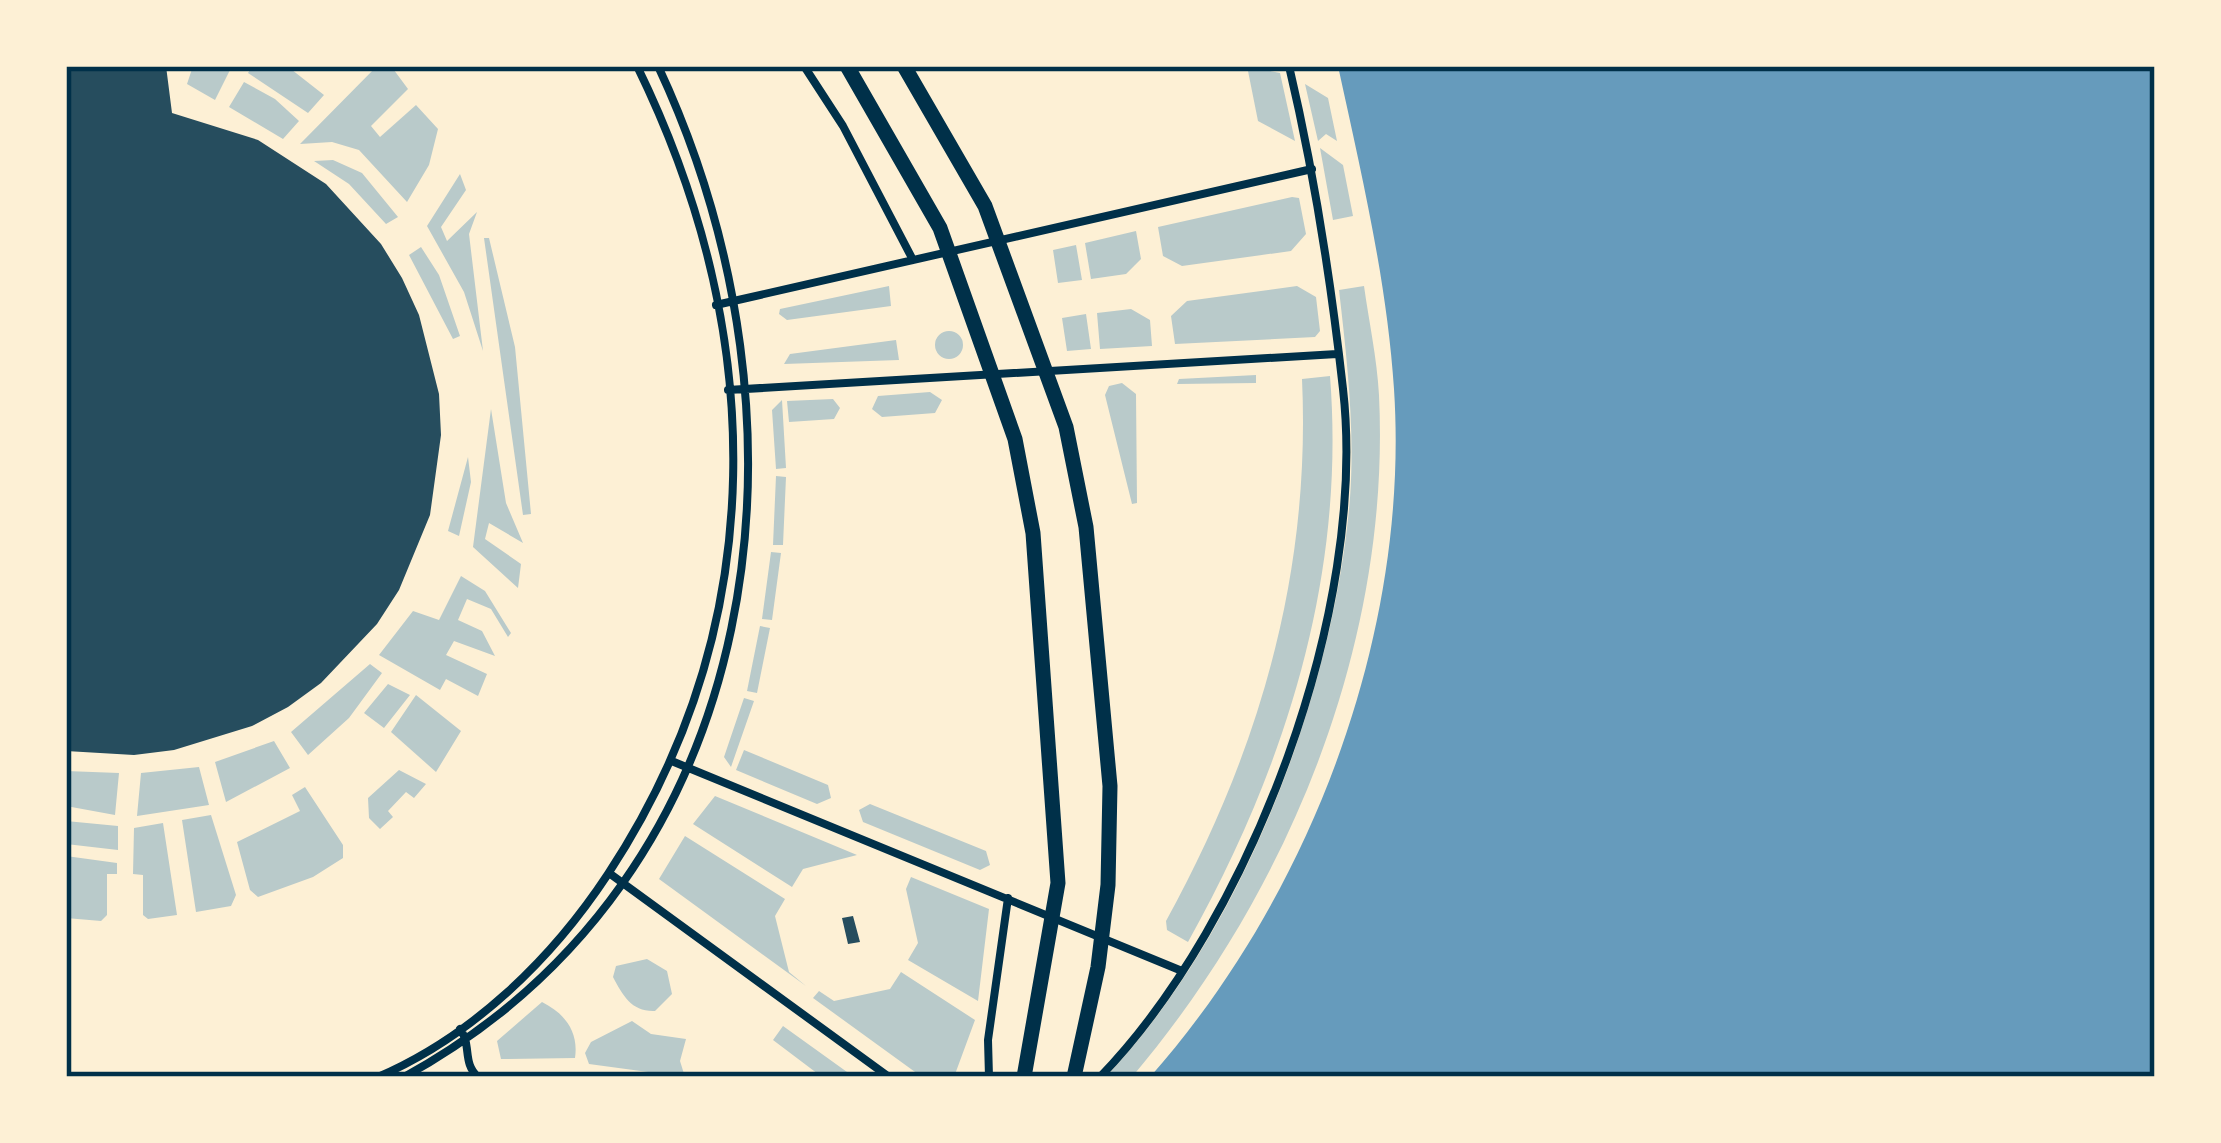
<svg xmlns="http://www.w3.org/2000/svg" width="2221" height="1143" viewBox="0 0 2221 1143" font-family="Manrope,sans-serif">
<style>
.green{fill:#b9caca}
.water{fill:#669bbc}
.building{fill:#264d5e}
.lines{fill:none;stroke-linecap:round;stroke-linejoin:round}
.minor{stroke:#003049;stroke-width:8}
.motorway{stroke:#003049;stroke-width:15}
.neatline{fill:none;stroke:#003049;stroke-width:4.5}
</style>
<rect width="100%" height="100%" fill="#fdf0d5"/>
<!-- green -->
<path class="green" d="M193 66H232L215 100 187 84Z
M252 66H287L324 95 308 113 248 73Z
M377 66H391L408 89 371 126 380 137 416 105 438 129 429 165 407 202 359 150 332 142 300 144Z
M1247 66 1280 73 1295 141 1258 121Z
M244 82 275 99 299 121 283 139 229 107Z
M1305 84 1328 98 1337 141 1326 134 1318 141Z
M1320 148 1343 165 1353 216 1333 220Z
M333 160 362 173 398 217 386 224 349 184 314 161Z
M460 174 466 190 441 227 447 241 477 212 469 234 483 351 464 292 427 226Z
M1292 197 1299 198 1306 234 1291 251 1182 266 1163 256 1158 227Z
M1136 231 1141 259 1126 274 1091 279 1085 243Z
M484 238H489L515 347 531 514 523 515Z
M1076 245 1082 280 1058 283 1053 250Z
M421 247 439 275 460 336 453 339 409 255Z
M889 286 891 306 787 320 779 314 780 309Z
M1297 286 1316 297 1320 331 1315 337 1175 344 1171 316 1187 301Z
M1364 286C1369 322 1377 358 1379 395 1391 642 1290 890 1132 1077H1106C1242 933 1334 694 1350 498 1355 429 1347 359 1339 290Z
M1131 309 1150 320 1152 346 1100 349 1097 313Z
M1086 314 1091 349 1067 351 1062 318Z
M935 345a14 14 0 1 1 28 0a14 14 0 1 1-28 0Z
M896 340 899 360 784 364 790 354Z
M1256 375V383L1177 384 1179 379Z
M1330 376C1346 578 1285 768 1188 942L1167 930 1166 921C1259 752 1311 574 1302 379Z
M1122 383 1136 394 1137 503 1132 504 1105 395 1109 386Z
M930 392 942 400 935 413 882 417 872 409 878 396Z
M833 399 840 408 834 419 789 422 787 401Z
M782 400 786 468 776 469 772 410Z
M491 409 506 503 523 543 489 523 485 539 521 564 518 588 473 547Z
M468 457 471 482 459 536 448 531Z
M776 476 786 477 783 545H773Z
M771 552 781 553 772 620 762 619Z
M461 576 485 591 511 633 508 637 491 609 467 599 458 620 482 631 495 656 454 641 446 655 487 674 478 696 446 679 440 690 379 655 413 611 439 620Z
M760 626 770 628 757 693 747 691Z
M370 664 382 673 349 718 308 755 291 732Z
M388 684 410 695 384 728 364 713Z
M416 695 461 731 436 772 391 732Z
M744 698 754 701 731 767 724 757Z
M274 741 290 768 226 802 215 762Z
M744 750 828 785 831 798 817 804 736 770Z
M199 767 209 805 137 816 141 773Z
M399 770 426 784 414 798 406 792 388 811 393 817 380 829 369 818 368 798Z
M66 771 119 773 115 815 66 806Z
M305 787 343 845V858L313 877 258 897 250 890 237 842 300 811 292 795Z
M715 796 857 855 803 869 792 887 693 824Z
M870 804 986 851 990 865 980 870 863 822 859 810Z
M211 815 236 895 231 906 196 912 182 820Z
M66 821 118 826V850L66 844Z
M163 823 177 915 148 919 143 915V875L133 874 134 828Z
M685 836 785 899 775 916 789 972 806 986 659 879Z
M66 856 117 863V874H107V915L101 921 66 918Z
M911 877 989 909 978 1001 908 960 918 943 906 889Z
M647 959 667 971 672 994 655 1011C632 1012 623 996 613 977L616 966Z
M901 972 975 1020 954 1077H922L813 998 819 991 834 1001 890 989Z
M542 1002C564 1013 579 1031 575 1058L501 1059 497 1041Z
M632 1021 651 1034 686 1039 680 1061 685 1077 589 1064 585 1053 591 1042Z
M783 1026 854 1077H822L773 1040Z"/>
<!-- water -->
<path class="water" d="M1338 66H2155V1077H1150C1311 895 1410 633 1394 389 1387 281 1361 172 1338 66Z"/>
<!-- building -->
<path class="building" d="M66 66H166L172 113 258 140 326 184 381 244 402 278 419 315 439 394 441 435 430 515 399 590 377 624 321 683 288 707 252 726 174 750 134 755 66 751Z
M853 916 860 942 848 944 842 918Z"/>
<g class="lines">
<!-- minor -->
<path class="minor" d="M804 66 843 126 913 260
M716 305 1312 169
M728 390 1337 354
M674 762 1182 971
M609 873 889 1077
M460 1029C472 1045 462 1063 478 1077
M378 1077C473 1036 552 959 608 874 773 623 767 332 637 66
M404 1077C772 875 824 421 658 66
M989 1077 988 1040 1008 898
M1100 1077C1252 920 1368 608 1343 389 1331 281 1314 172 1289 66"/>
<!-- motorway -->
<path class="motorway" d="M847 66 940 228 1015 439 1033 533 1058 883 1024 1077
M904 66 985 206 1066 427 1086 527 1110 786 1108 885 1098 967 1074 1077"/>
</g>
<!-- border -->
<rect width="2221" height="1143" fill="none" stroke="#fdf0d5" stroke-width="138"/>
<rect x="69" y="69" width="2083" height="1005" class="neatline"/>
</svg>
